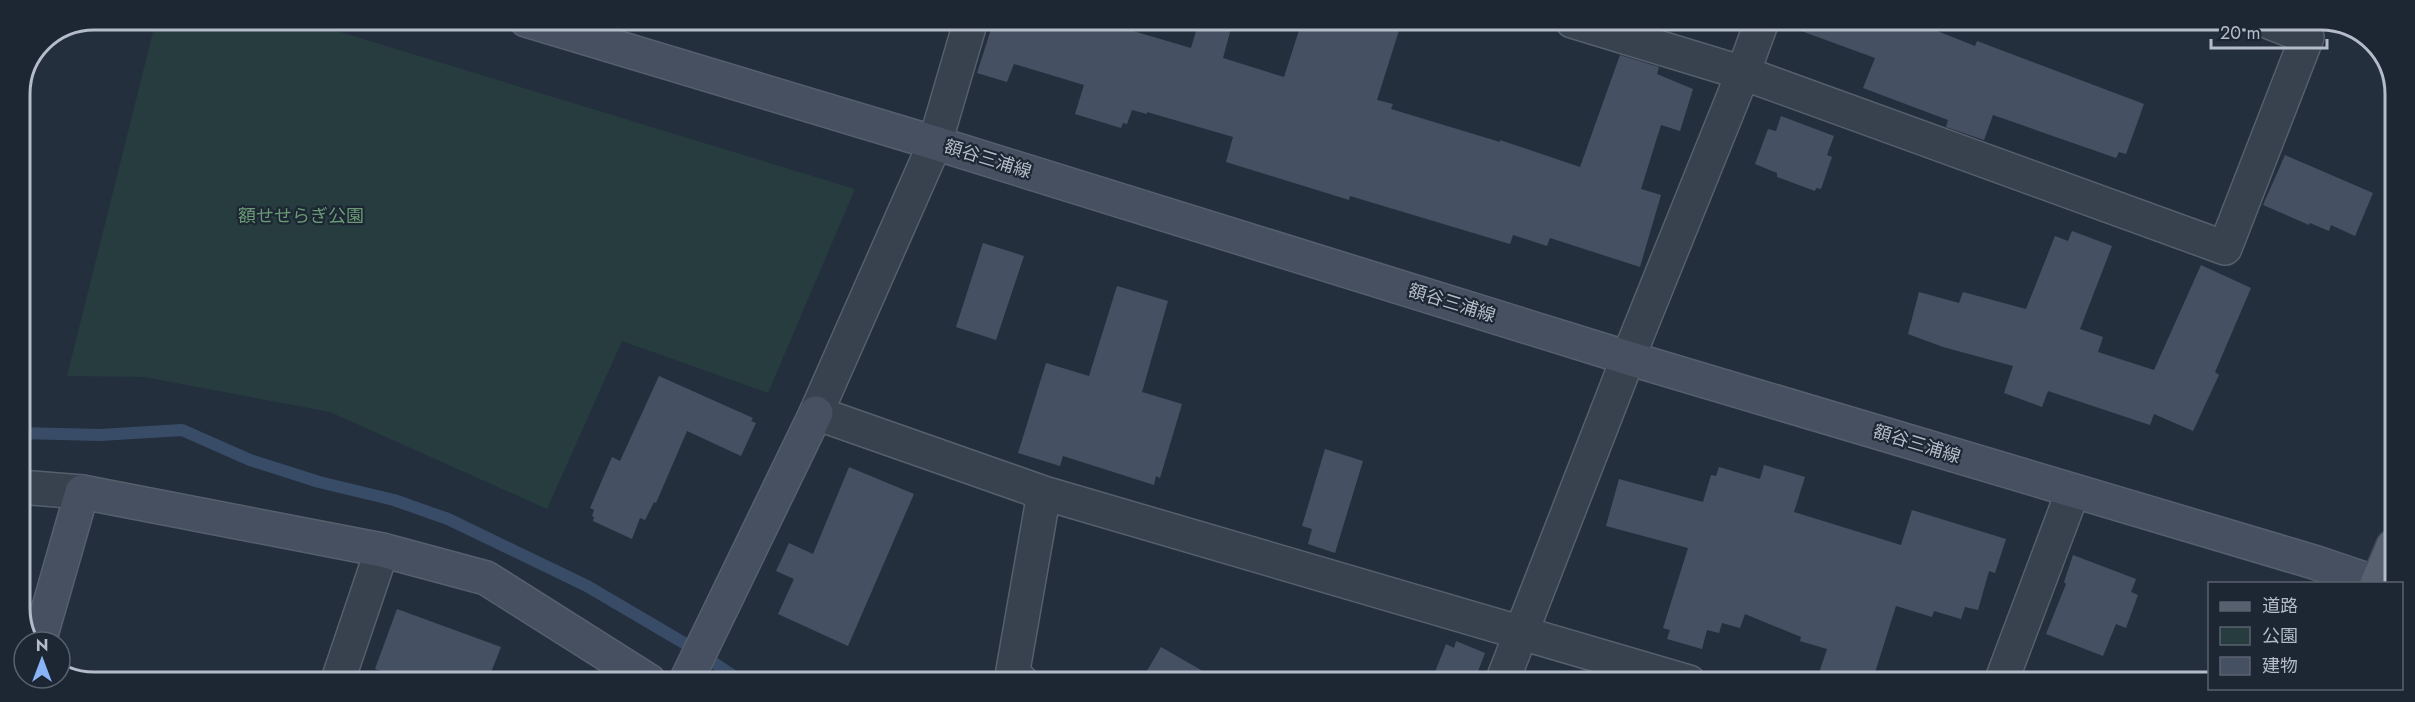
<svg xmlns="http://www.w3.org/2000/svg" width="2415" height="702" viewBox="0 0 2415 702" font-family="Jost,'Noto Sans JP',sans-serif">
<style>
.green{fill:#263c3f}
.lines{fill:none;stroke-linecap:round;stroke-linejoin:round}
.stream{stroke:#394c67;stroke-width:12}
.building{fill:#455162}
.street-casing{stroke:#565f6c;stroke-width:36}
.secondary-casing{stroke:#565f6c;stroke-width:36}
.primary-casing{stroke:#414a57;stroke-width:36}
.street{stroke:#38414e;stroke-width:33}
.secondary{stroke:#465061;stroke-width:33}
.primary{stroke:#56606e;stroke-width:33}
.labels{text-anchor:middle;stroke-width:4.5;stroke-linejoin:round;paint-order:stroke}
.street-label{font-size:18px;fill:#b4bcc9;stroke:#1d2633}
.park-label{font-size:18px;fill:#6b9a76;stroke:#1d2633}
.rim{fill:none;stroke:#b4bcc9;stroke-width:3}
</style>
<rect width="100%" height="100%" fill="#242f3e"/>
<!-- green -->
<path class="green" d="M156 20H301L855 189 768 393 622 341 547 509 330 412 144 377 67 376Z"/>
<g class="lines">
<!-- stream -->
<path class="stream" d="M20 433 100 435 182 430 250 460 319 482 394 500 448 519 587 586 684 643 741 681"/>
</g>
<!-- building -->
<path class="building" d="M994 20 1099 21 1191 48 1199 21H1233L1223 58 1284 77 1302 21H1402L1377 100 1393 104 1391 109 1500 142V140L1580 167 1620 55 1659 67 1657 74 1693 89 1680 131 1661 125 1641 189 1661 195 1640 267 1550 238 1547 246 1513 235 1510 244 1350 196 1349 200 1226 162 1233 137 1147 112V114L1132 110 1127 124 1123 123 1121 128 1075 114 1084 85 1014 64 1007 82 977 73Z
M1637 21H1672L1669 31Z
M1786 21H1912L1975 46 1977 41 2144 104 2126 154 2119 152 2116 158 1993 115 1984 140 1946 127 1948 120 1863 88 1875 58 1785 25Z
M1781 116 1834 136 1827 155 1832 157 1821 189 1816 188 1815 191 1777 177V173L1755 164 1768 129 1776 131Z
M2285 155 2373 193 2355 236 2331 225 2329 231 2310 223 2309 225 2263 205Z
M2072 231 2112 246 2080 329 2103 337 2098 352 2154 370 2201 265 2251 288 2215 372 2219 375 2193 431 2154 414 2150 425 2048 391 2042 407 2004 393 2013 366 1943 347 1908 334 1919 292 1959 303 1963 292 2026 309 2055 236 2068 241Z
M983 243 1024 256 996 340 956 327Z
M1117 286 1168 301 1142 392 1182 404 1160 478 1156 476 1154 485 1063 456 1060 466 1018 453 1046 363 1089 376Z
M659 376 753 418 751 421 756 423 741 456 687 431 656 503 654 502 645 520 640 518 632 539 593 521 594 517 592 516 594 510 590 508 612 457 620 461Z
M1325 449 1363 461 1335 553 1308 544 1312 529 1302 526Z
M1764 465 1805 477 1794 512 1901 545 1912 510 2006 539 1995 573 1989 571 1978 610 1965 607 1961 619 1934 611 1932 617 1896 606 1872 682H1836L1818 676 1827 649 1800 641 1801 637 1745 614 1740 628 1722 623 1719 633 1707 630 1702 649 1667 639 1670 630 1663 628 1688 548 1606 526 1619 479 1703 502 1711 475 1716 476 1719 467 1760 479Z
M849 467 914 494 848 646 778 614 794 579 776 571 789 543 813 554Z
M2073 555 2136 579 2131 592 2138 595 2126 628 2116 624 2103 656 2046 634 2066 584 2064 582Z
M397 609 501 647 488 680H408L375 669Z
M1456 641 1485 653 1474 682H1431L1446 644 1454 648Z
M1161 647 1220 681H1141Z"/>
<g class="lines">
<defs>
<path id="street" d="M971 20 935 143 816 413 1044 493 1012 676 1021 681
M1572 21 1743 73 2225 248 2307 37 2269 22
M20 487 82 492
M1044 493 1689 682
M338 680 382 550
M1502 682 1628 358 1743 73 1762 21
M2001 682 2073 491"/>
<path id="secondary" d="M526 20 935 143 1628 358 2317 563 2379 584
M39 642 82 492 382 550 486 578 649 681
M686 681 816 413"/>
<path id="primary" d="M2377 584 2393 546"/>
</defs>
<!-- street casing -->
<use href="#street" class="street-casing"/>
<!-- secondary casing -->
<use href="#secondary" class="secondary-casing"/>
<!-- primary casing -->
<use href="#primary" class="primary-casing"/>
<!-- street -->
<use href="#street" class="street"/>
<!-- secondary -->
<use href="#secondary" class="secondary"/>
<!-- primary -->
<use href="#primary" class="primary"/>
</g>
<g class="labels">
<!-- street labels -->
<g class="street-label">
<text transform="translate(988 159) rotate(17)" y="6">額谷三浦線</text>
<text transform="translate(1452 303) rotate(17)" y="6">額谷三浦線</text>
<text transform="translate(1917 444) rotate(17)" y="6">額谷三浦線</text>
</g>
<!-- park labels -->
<g class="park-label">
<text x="301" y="222">額せせらぎ公園</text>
</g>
</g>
<!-- crop -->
<path d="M0 0H2415V702H0ZM94 30H2321A64 64 0 0 1 2385 94V608A64 64 0 0 1 2321 672H94A64 64 0 0 1 30 608V94A64 64 0 0 1 94 30Z" fill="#1d2633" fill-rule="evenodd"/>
<path class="rim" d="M94 30H2321A64 64 0 0 1 2385 94V608A64 64 0 0 1 2321 672H94A64 64 0 0 1 30 608V94A64 64 0 0 1 94 30Z"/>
<!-- legend -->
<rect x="2208" y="582" width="195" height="108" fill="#1d2633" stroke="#59626f" stroke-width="1.5"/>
<rect x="2220" y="602" width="30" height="9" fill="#56606e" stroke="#59626f" stroke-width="1.5"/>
<text x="2262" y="612" font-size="18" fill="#b4bcc9">道路</text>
<rect x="2220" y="627" width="30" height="18" fill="#263c3f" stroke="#59626f" stroke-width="1.5"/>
<text x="2262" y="642" font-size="18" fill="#b4bcc9">公園</text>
<rect x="2220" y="657" width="30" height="18" fill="#455162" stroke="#59626f" stroke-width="1.5"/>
<text x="2262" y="672" font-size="18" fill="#b4bcc9">建物</text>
<!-- north arrow -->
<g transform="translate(42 660)"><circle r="28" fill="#1d2633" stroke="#59626f" stroke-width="1.5"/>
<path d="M0-4.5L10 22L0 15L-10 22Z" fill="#8ab4f8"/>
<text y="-9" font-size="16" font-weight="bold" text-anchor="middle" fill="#b4bcc9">N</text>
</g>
<!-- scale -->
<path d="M2211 39v9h116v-9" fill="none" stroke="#b4bcc9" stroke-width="3"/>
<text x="2220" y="39" font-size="18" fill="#b4bcc9" stroke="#1d2633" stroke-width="4.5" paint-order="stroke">20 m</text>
</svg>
